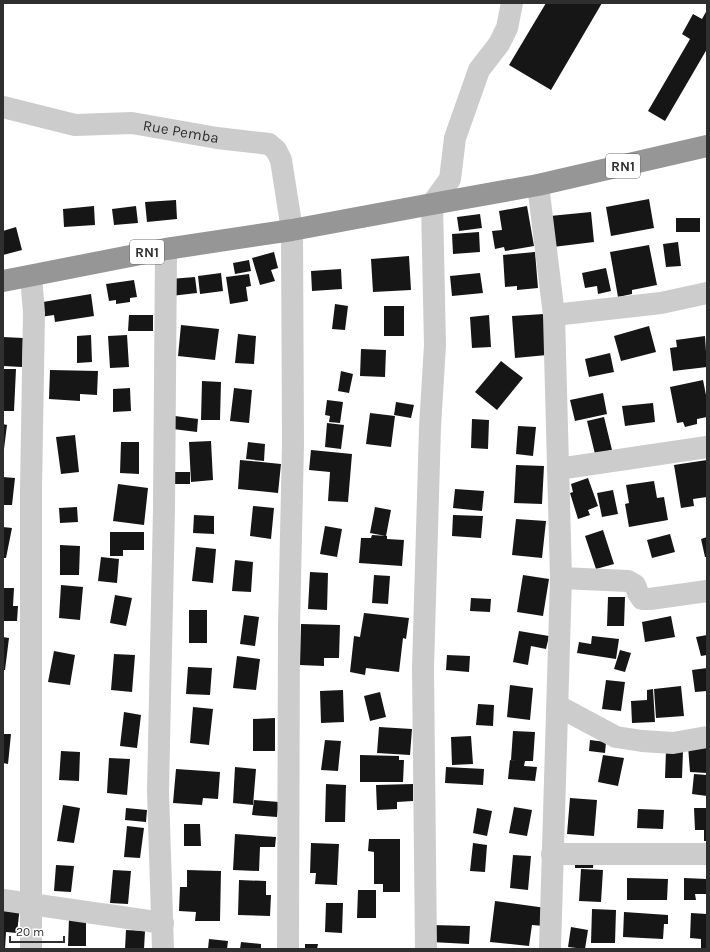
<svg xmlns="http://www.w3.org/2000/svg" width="710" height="952" viewBox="0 0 710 952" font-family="Karla,sans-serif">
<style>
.building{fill:#161616}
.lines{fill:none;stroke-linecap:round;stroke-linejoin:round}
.minor{stroke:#ccc;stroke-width:22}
.highway{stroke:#969696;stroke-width:22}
.labels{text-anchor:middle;stroke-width:4;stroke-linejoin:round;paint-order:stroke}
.shield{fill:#fff;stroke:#6d6d6d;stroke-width:1}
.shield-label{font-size:14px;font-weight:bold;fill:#2f2f2f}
.street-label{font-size:15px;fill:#2f2f2f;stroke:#fff}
</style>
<rect width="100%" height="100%" fill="#fff"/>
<!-- building -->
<path class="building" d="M546 3H602L551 90 509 65Z
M707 10V49L665 121 648 111 690 39 682 34 693 14 702 19Z
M649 199 654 228 611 236 606 207Z
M176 200 177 219 147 222 145 202Z
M94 206 95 225 64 227 63 209Z
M136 206 138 223 114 225 112 209Z
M527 206 534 246 505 251 504 247 495 249 492 231 502 230 499 211Z
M591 212 594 242 553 247 550 216Z
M480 214 482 228 459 231 457 217Z
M676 218H700V232H676Z
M16 227 22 250 3 255V231Z
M479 232 480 252 453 254 452 234Z
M678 242 681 266 666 267 663 244Z
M649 245 657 285 632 290V294L618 297 610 252Z
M274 252 278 268 271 270 275 281 260 285 252 258Z
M535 252 538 288 517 290V286L505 287 503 255Z
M409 256 411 290 373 292 371 259Z
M249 260 251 271 235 274 233 263Z
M606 268 611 291 598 294 597 286 585 288 582 273Z
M341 269 342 289 312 291 311 271Z
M221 273 223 291 200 294 198 276Z
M480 273 483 293 452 296 450 276Z
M249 274 251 286 246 287 248 301 230 304 226 277Z
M195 277 197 293 171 296 170 279Z
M134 280 137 297 130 298V302L116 304V300L109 301 106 284Z
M91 294 94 316 55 322 54 315 40 317 37 303Z
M335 304 348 306 345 330 332 329Z
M384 306H404V336H384Z
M544 314 547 355 515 358 512 316Z
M129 315H153V331H128Z
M489 315 491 347 472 348 470 317Z
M181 325 219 329 215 360 178 356Z
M649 326 656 352 621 361 614 336Z
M238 334 256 336 254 364 235 363Z
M91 335 92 362 77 363V336Z
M127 335 129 367 110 368 108 336Z
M705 336 707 367 673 371 670 348 677 347 676 340Z
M3 337 23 338 22 367 3 366Z
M361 349 386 350 385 377 360 376Z
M610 353 614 372 589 377 585 359Z
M501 361 523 378 497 410 475 392Z
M3 369H16L14 411H3Z
M50 370 98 371 97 395 80 394V401L49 399Z
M341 371 353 374 349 393 338 391Z
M703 380 707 400V417L697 419V424L685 427 683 422 677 423 670 387Z
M202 381 221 382 220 420H201Z
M130 388 131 411 113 412V389Z
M234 388 252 390 249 423 230 421Z
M603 393 607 414 575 421 570 400Z
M327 400 343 402 340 423 329 422 330 416 325 415Z
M396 402 414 405 411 418 394 415Z
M653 403 655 422 625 426 622 406Z
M370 413 395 416 391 447 366 444Z
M175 416 198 419 197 432 173 429Z
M604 417 612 450 595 454 587 421Z
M472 419 489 420 488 449 471 448Z
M327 423 344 425 341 449 325 447Z
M3 424 7 425 4 449H3Z
M518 426 536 427 533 456 516 454Z
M75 435 79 472 61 474 56 437Z
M211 441 213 480 191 482 189 442Z
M121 442H139V474L120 473Z
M248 442 265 444 264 461 246 459Z
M311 450 352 454 348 502 328 501 330 472 309 470Z
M240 460 281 464 278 493 238 489Z
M707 460V497L693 499 694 506 681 508 674 465Z
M516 465 544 466 542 504 514 503Z
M173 472H190V484H173Z
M3 477 15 478 12 505H3Z
M588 478 598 506 588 510 590 515 578 519 570 493 573 492 571 484Z
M654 481 657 498 664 497 668 520 629 527 625 504 629 503 626 485Z
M118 484 148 488 144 525 113 521Z
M455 489 484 491 482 511 453 508Z
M613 490 618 514 602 517 597 493Z
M253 506 274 508 271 539 250 536Z
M77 507 78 522 60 523 59 508Z
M375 507 391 510 386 536 370 533Z
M194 515 214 516V534L193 533Z
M453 515 483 516 481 538 452 536Z
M516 519 546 521 542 558 512 555Z
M325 526 342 529 337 557 320 554Z
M3 527 12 528 6 558H3Z
M603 530 614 564 596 569 585 536Z
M110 532H144V550H123V556H110Z
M670 534 675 552 652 558 647 540Z
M372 535 387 536V539L404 540 402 566 359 563 361 538H371Z
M707 537V557H705L701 539Z
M60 545 80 546 79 575H60Z
M196 547 216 549 213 583 192 581Z
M101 557 119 559 117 583 98 581Z
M235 560 253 562 251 592 232 591Z
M310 572 328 573 327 610 308 609Z
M374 575 390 576 388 604 372 603Z
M523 575 549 579 543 616 517 612Z
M61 585 83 587 80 620 59 618Z
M3 588H14L13 606H18L17 621H3Z
M115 595 132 598 126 626 110 623Z
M608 597H625L624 626H607Z
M471 598 491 599 490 612 470 611Z
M189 610H207V643H189Z
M364 613 409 618 406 639 403 638 399 672 366 668 365 675 350 672 354 636 360 637Z
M244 615 259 617 255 646 240 644Z
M671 616 675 637 645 642 642 622Z
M301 624 340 625 339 658H324V666L300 665Z
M519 631 549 636 546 649 531 646 528 665 513 662Z
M707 635V655L701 656 696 637Z
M592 636 619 639 616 659 577 653 579 642 591 644Z
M3 637 9 638 5 670H3Z
M620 650 631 653 625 672 614 669Z
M54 651 75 655 70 685 48 682Z
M114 654 135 655 132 692 111 690Z
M447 655 470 656 469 672 446 670Z
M237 656 260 659 256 690 233 688Z
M188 667 212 668 210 695 186 694Z
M707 668V691L695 692 692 670Z
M606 680 625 682 621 711 602 709Z
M510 685 533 688 530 720 507 717Z
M681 686 684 716 656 718 654 689Z
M653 689 655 722 632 723 631 701 647 700V690Z
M343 690 344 722 321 723 320 691Z
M380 692 386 717 370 721 364 696Z
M478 704 494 705 493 726 476 725Z
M193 707 213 709 209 745 190 743Z
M124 712 141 715 137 748 120 746Z
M275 718V751H253V719Z
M379 727 412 729 410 755 377 753Z
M513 731 535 732 533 761H525L524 766 537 767 535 781 508 779 510 760 517 761 511 760Z
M3 734H11L8 764 3 763Z
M471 736 473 764 452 765 451 737Z
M325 740 341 741 338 771 321 770Z
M590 740 606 742 605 753 589 751Z
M707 745V773L690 772 688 746Z
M666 750 683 751 682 778H665Z
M61 751 80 752 79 781 59 780Z
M360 755 399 756V760H404L403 782H360Z
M603 755 624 758 618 786 598 782Z
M109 758 130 759 127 795 107 793Z
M235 767 256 769 253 805 233 803Z
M446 767 484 769 483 785 445 783Z
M176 769 220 772 218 799 203 798 202 805 173 803Z
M694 774 707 775V796L692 794Z
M326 784 346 785 345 822H325Z
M413 784V801L397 802V809L377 810 376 785Z
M570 798 597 800 594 836 567 834Z
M254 800 279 802 277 817 252 815Z
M63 805 80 808 74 843 57 841Z
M514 807 532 810 527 836 509 833Z
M126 808 147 810 146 822 125 820Z
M477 808 492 811 487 836 473 833Z
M694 808H707V841H704V830H695Z
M638 809 664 810 663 829 637 828Z
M184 824H200L201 846H184Z
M127 826 144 828 140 858 124 857Z
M235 834 276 837 275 847H260L259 871 233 870Z
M369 839H400V892H383V884H374V852L368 851Z
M311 843 339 844 337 885 315 884 316 873H310Z
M473 843 487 845 485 872 470 871Z
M513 855 531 856 528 890 510 888Z
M575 857H594L593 868H575Z
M56 865 74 866 71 892 54 891Z
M581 869 603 870 601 902 579 901Z
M113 870 131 871 128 904 110 903Z
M187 870 221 871 220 921H195L196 912 179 911 180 887H187Z
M627 878 668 879 667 900H627Z
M684 878 707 879V894H695L696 900H684Z
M239 880 266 881V895H271L270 916 238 915Z
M358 890H376V918H357Z
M495 901 546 908 544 926 532 925 529 946 490 942Z
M326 903H343L342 933 325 932Z
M3 904 20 906 17 933 6 932 5 949H3Z
M592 909 616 910 615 943H591Z
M624 912 668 915V924H664L663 939 623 937Z
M691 913 707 914V948H701V939L690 938Z
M69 918H86V946H68Z
M432 925 470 926 469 944 431 942Z
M571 927 588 930 585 949 568 947Z
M126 930 145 931 144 949H125Z
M209 939 228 941 227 949H208Z
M241 942 261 944V949H240Z
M305 944H318L317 949H305Z"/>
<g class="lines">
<!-- minor -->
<g class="minor">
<path id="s1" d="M3 107 75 125 132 123 217 138 269 144 276 150 281 160 292 230 293 444 289 627 288 949"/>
<path d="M538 185 554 315 561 578 550 949"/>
<path d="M31 276 34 313 31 489V949"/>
<path d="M554 315 661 303 707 293"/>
<path d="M558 469 707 447"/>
<path d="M561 578 628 581 635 585 638 593 642 599H650L707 591"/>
<path d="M558 706 616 737 642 741 673 743 707 737"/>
<path d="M552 854H707"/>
<path d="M3 900 163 923"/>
<path d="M163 949 158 791 164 509 166 249"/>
<path d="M426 949 423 668 430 427 435 345 432 204 450 179 455 138 479 70 499 44 507 28 512 3"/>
</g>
<!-- highway -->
<path class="highway" d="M3 281 166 249 292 230 432 204 538 185 707 146"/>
</g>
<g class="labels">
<!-- shield labels -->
<g class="shield">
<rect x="606" y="154" width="34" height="24" rx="3"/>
<rect x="130" y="240" width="34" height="24" rx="3"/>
</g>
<g class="shield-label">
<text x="623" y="171">RN1</text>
<text x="147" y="257">RN1</text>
</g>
<!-- street labels -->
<g class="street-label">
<text dy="5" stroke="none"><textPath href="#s1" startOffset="181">Rue Pemba</textPath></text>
</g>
</g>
<!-- border -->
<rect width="710" height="952" fill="none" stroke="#2f2f2f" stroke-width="8"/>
<!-- scale -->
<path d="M10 936v6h54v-6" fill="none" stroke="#2f2f2f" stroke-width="2"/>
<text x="16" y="936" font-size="12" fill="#2f2f2f" stroke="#ffffff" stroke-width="3" paint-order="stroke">20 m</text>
</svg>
